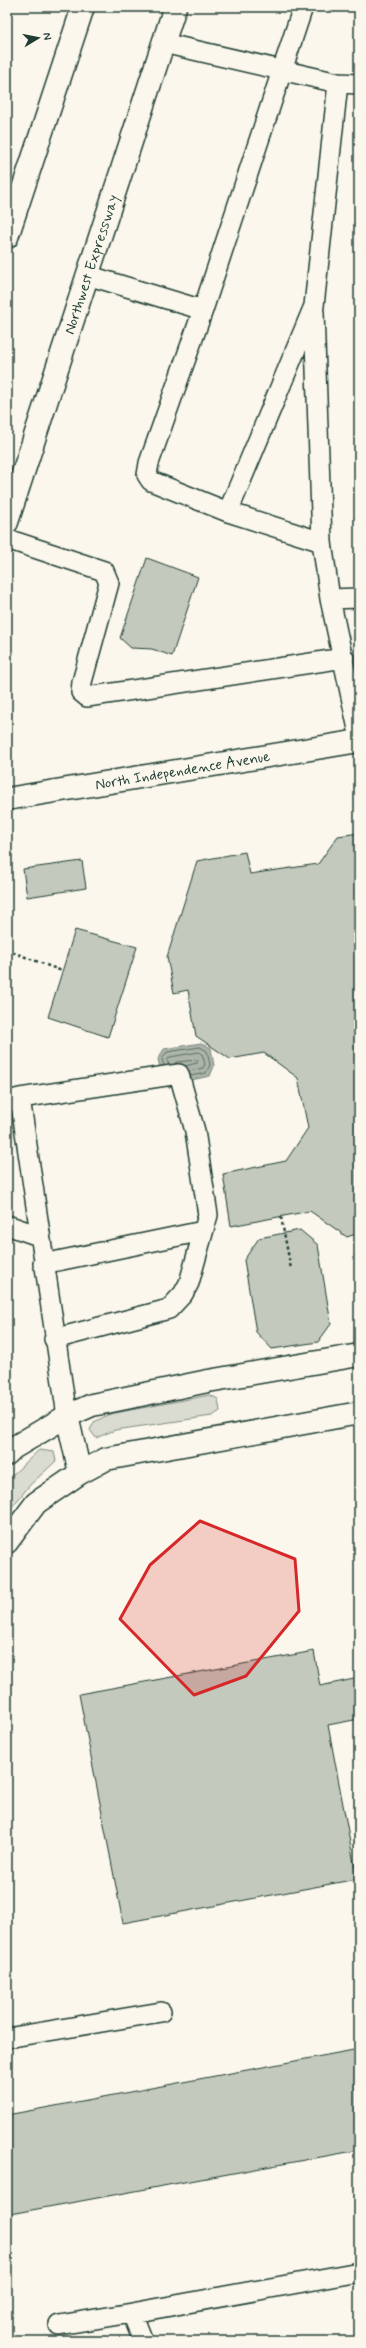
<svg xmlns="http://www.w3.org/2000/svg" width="366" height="2348" viewBox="0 0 366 2348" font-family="Mynerve,sans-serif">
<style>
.green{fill:#dbdcd1;stroke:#7d8c82}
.water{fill:#adb4aa;stroke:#74847b}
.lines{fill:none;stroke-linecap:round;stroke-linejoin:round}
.shore{stroke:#586d63;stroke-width:1}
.building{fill:#c4c9be;stroke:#1f3d34}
.lane-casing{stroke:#1f3d34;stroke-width:22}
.street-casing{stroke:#1f3d34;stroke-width:25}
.secondary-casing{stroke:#1f3d34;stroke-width:25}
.highway-casing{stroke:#1f3d34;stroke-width:25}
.path{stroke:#1f3d34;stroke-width:2.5;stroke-dasharray:3 3;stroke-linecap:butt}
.lane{stroke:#fbf7ec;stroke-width:19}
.street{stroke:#fbf7ec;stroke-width:22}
.secondary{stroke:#fbf7ec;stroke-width:22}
.highway{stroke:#fbf7ec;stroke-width:22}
.marked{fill:#d62828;fill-opacity:0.2;stroke:#d62828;stroke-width:3;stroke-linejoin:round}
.labels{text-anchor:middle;stroke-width:3;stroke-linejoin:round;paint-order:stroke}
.street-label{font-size:15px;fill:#1f3d34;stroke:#fbf7ec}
</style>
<rect width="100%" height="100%" fill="#fbf7ec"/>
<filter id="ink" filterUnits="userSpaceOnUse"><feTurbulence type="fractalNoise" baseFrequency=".025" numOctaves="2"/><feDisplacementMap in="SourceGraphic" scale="8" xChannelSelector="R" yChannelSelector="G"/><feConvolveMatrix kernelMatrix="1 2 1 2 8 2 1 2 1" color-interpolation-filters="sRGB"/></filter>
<g filter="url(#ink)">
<!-- green -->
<path class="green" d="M210 1395 218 1399 220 1411 212 1416 115 1430 96 1438 90 1430 94 1422 110 1414Z
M39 1450 54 1452 56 1461 30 1485 7 1513V1480Z"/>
<!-- water -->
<path class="water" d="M201 1043 211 1048 214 1066 210 1076 172 1084 169 1088 159 1080 162 1076 158 1059 164 1049Z"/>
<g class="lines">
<!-- shore -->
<path class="shore" d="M175 1064 176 1062 198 1060 197 1063 185 1066
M169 1065 167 1060 170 1057 199 1052 202 1054 205 1064 203 1068 189 1071
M164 1066 162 1059 167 1052 200 1047 207 1051 210 1065 206 1073 190 1076"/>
</g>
<!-- building -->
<path class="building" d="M147 558 198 577 172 656 152 649 131 648 120 638Z
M359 833V1233L347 1237 310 1211 231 1226 223 1174 286 1161 308 1128 298 1078 264 1053 230 1059 196 1036 188 990 174 993 167 957 197 861 245 852 250 874 318 864 338 836Z
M82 861 86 888 27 897 23 869Z
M75 930 137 947 108 1037 48 1017Z
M300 1230 318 1245 331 1324 318 1342 272 1349 256 1332 244 1260 259 1238Z
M314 1651 320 1686 359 1678V1719L328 1725 357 1879 123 1923 79 1694Z
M359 2049V2150L10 2214 7 2194V2115Z"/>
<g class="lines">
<defs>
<path id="lane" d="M303 7 203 310 149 463 147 475 151 481 228 512 322 542 330 599 359 734
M163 43 338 83 359 84
M87 275 203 310
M314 312 322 542
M228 512 314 306 338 83
M7 539 104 571 109 583 82 682 81 692 87 697 344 658
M330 599 359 598
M20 1098 179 1074 195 1131 208 1215 189 1283 183 1294 169 1309 54 1339
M8 1101 20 1098 67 1416
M7 1225 39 1236
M43 1264 203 1231
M7 2038 161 2012
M59 2325 132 2313
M143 2341 132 2313 359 2272"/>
<path id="street" d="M67 1416 80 1473
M7 1454 13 1448 67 1416 92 1405 208 1381 359 1355
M7 1542 36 1503 80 1473 106 1459 359 1413"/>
<g id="secondary">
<path id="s1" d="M7 799 359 741"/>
</g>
<g id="highway">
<path d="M7 237 83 7"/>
<path id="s2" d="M7 522 175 7"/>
</g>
</defs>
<!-- lane casing -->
<use href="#lane" class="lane-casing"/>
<!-- street casing -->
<use href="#street" class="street-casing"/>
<!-- secondary casing -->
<use href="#secondary" class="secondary-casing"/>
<!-- highway casing -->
<use href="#highway" class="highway-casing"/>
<!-- path -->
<path class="path" d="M7 950 62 971
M281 1217 291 1269"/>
<!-- lane -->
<use href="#lane" class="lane"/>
<!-- street -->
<use href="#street" class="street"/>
<!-- secondary -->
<use href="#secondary" class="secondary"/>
<!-- highway -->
<use href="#highway" class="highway"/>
</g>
</g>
<!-- marked area -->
<path class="marked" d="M200 1521 295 1559 299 1611 246 1676 194 1695 120 1619 150 1565Z"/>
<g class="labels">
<!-- street labels -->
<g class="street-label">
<text dy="5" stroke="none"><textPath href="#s2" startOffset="271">Northwest Expressway</textPath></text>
<text dy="5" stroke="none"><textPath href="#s1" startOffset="178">North Independence Avenue</textPath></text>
</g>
</g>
<!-- margin -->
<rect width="366" height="2348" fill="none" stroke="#fbf7ec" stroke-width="24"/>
<rect x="12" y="12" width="342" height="2324" fill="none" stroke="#1f3d34" stroke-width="1.5" filter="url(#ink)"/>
<!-- north arrow -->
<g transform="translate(38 38) rotate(80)" stroke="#fbf7ec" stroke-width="3" paint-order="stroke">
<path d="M0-3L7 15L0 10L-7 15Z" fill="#1f3d34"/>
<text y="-6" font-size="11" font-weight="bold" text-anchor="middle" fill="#1f3d34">N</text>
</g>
</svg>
